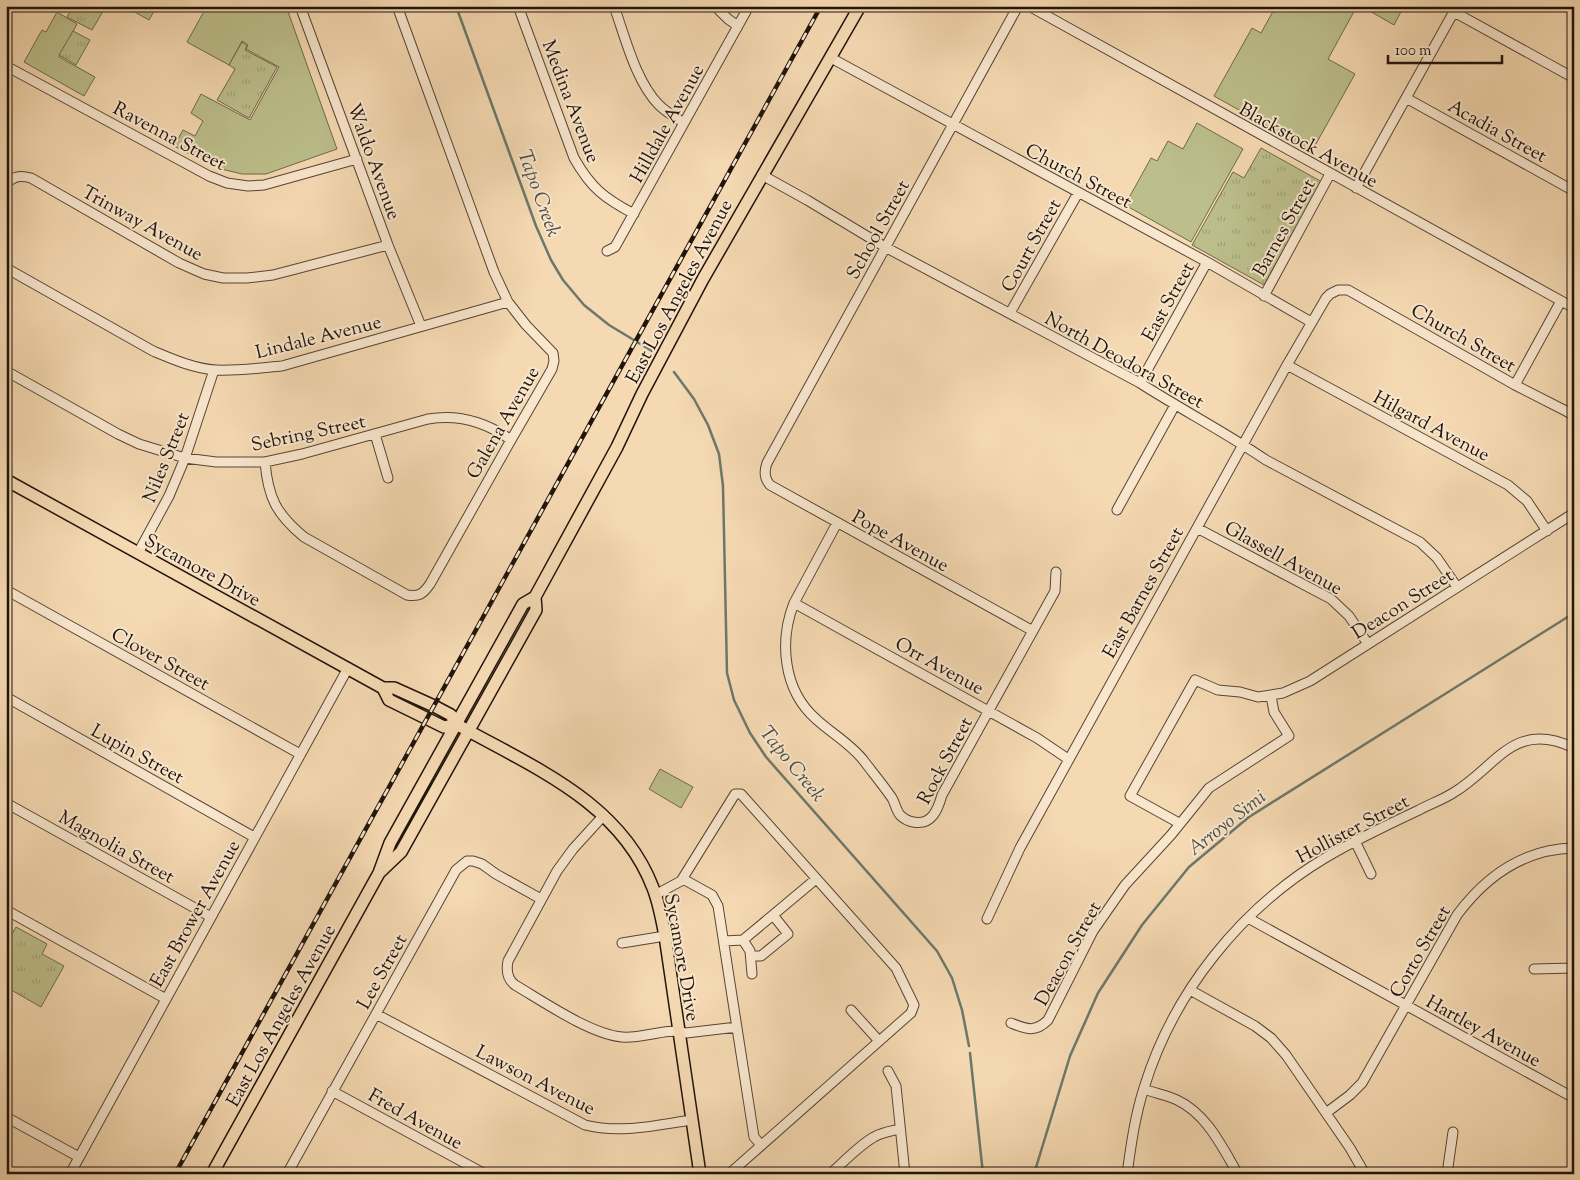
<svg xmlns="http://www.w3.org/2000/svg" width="1580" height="1180" viewBox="0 0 1580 1180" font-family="'Sorts Mill Goudy',serif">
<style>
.green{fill:#bcbf8c;stroke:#6e6a4c}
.park{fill:url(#park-tufts);stroke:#6e6a4c}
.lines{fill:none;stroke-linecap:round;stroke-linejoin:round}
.stream{stroke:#6b786c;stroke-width:2.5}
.minor-casing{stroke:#564535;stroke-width:11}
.major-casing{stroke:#21140b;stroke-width:14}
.minor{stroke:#f8e6cd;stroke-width:9}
.major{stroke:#f5d9b2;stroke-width:11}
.rail-casing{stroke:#21140b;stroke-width:4.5}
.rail{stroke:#f8e6cd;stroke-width:2.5;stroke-dasharray:8;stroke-linecap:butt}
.labels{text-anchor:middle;stroke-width:4;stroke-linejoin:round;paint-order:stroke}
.street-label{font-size:19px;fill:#21140b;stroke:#f8e6cd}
.water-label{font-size:20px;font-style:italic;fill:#4c4e43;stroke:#f8e6cd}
</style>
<defs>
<pattern id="park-tufts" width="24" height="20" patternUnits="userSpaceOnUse" patternTransform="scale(1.25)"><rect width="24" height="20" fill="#bcbf8c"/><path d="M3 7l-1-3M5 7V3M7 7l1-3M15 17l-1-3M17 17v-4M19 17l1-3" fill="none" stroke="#a1a377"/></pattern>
</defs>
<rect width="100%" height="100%" fill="#f5d9b2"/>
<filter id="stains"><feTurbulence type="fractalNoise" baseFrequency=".004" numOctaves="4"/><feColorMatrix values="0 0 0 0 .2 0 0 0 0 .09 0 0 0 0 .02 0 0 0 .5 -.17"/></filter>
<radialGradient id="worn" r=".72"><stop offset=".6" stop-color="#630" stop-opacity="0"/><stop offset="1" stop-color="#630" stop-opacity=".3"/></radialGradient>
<!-- green -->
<path class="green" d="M124 6H157L149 20Z
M207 6H286L337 149 266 174H242L217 168 174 146 183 130 195 136 203 121 191 113 201 94 250 120 279 67 246 49 248 45 242 41 229 65 187 42Z
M1276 6H1357L1328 59 1355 74 1312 151 1214 96 1252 28 1261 33Z
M1361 6H1404L1394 25Z
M57 12 77 24 59 57 95 77 84 96 24 62 42 30 46 32Z
M1197 123 1243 149 1191 242 1125 205 1151 158 1157 161 1168 141 1183 149Z
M660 769 693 787 681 808 649 789Z"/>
<!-- park -->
<path class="park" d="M73 6H106L92 30 67 17Z
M73 31 90 40 76 65 59 55Z
M242 42 247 46 245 50 277 67 249 118 217 100 235 69 229 65Z
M1261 148 1322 182 1264 285 1192 245 1233 172 1244 178Z
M16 927 47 944 42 954 64 966 41 1007 6 987V934L11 936Z"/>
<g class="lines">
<!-- stream -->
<path class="stream" d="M456 6 536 226 551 260 563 280 584 305 609 325 652 351
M674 372 694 399 708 425 719 454 723 486 727 673 734 700 750 733 766 757 937 951 952 978 962 1010 969 1046
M970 1053 983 1174
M1034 1174 1070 1056 1098 993 1142 925 1189 867 1249 817 1574 613"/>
<defs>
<path id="minor" d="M300 6 388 245 421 326
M518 6 574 158C591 188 604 198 634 214
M614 6C625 37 636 82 659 105 666 112 675 117 684 123
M715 6 728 19 738 26
M1018 6 767 463C764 471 764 478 770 485L1033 631
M1029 6 1574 308
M1454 12 1574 78
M831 58 1207 262 1311 322
M6 66 209 176 227 183 248 186 264 185 357 159
M1406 98 1574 191
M762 175 807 200 885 247 1140 383C1182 410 1225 432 1266 460L1420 542 1437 558 1457 587
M6 184C14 176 20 175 31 178L179 263 204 274 223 278H247L273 275 388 245
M1356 188 1457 6
M607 251 615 247 749 6
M6 268 153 351C172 359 195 369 216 370 238 371 260 368 282 366L508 302
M1264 296 1330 174
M1010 313 1078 193
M1287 365 1508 485 1527 501 1547 531
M6 371 118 434 139 444 185 458 216 462H265L302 454 428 419C458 414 486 422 511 440
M1140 383 1207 262
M1515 385 1561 301
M375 434 388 478
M265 462C268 497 276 514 304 537L407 595C419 597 423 594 430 584L511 440 552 369 554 361 553 353 526 325 508 302 494 272 397 6
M1117 510 1175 405
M837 523 794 603C779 641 783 690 816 719 831 733 851 744 864 761 873 773 883 785 892 798 895 803 896 810 900 815 904 819 908 821 913 822 932 826 938 809 942 795L1055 591 1056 572
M1197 528 1331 599 1349 616 1368 644
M138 553 169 496 185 458 214 370
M6 590 300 754
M794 603 1037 738 1068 759
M6 697 254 837
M6 803 211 917
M604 815 573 849 557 871 508 961C506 971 507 979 515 985 544 1002 590 1034 622 1037 643 1039 667 1027 686 1033L737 1027
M1179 823 1130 796 1195 680 1218 690 1240 692 1258 697 1283 693 1310 681 1574 513
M1355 841 1371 874
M683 879 712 895 718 906 754 1137 761 1145
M655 895 681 881 735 794H741L896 968 914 1005 911 1013 729 1174
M6 910 166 999
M773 915 816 879
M1248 918 1574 1098
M987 919 1020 848 1287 365 1326 298 1330 294 1338 290H1348L1515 385 1566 411 1574 416
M743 940 773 915 788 934 761 956H751
M724 941 743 940 750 951 752 974
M622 943 665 936
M1534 969 1574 968
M1190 990 1255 1026 1271 1038 1286 1055 1350 1148 1365 1174
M851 1010 879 1041
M376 1014 585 1125C621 1134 656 1125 692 1120
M1011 1023C1026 1029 1035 1033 1048 1020L1093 931 1125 885 1171 835 1209 788 1289 736 1274 712 1271 696
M888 1071 896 1086 905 1174
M1144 1089C1154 1093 1166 1095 1177 1100 1207 1114 1222 1147 1238 1174
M332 1091 485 1174
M1326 1113 1350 1095 1362 1083 1457 915C1486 876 1523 849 1574 848
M6 1117 79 1157
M70 1174 348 668
M287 1174 456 870 467 861H473L482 864 496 874 541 899
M830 1174C844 1162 858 1146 874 1137 882 1132 891 1131 900 1129
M1127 1174C1131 1145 1135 1116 1144 1088 1173 993 1240 909 1325 858 1355 840 1387 825 1419 810 1430 804 1442 800 1453 793 1497 767 1513 719 1574 748
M1447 1174 1453 1132"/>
<path id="major" d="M6 480 383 688H394L434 706 451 715 456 724C532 767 620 801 653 888 659 903 662 920 665 936L700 1174
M383 688 389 700 444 727 456 724
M379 873 401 852 536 610 535 597 617 447 642 394 703 279 860 6
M212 1174 379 873 390 843 523 604 535 597"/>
</defs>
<!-- minor casing -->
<use href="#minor" class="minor-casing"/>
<!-- major casing -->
<use href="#major" class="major-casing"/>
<!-- minor -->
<use href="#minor" class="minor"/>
<!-- major -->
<use href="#major" class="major"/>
<defs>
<path id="rail" d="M175 1174 821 6"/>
</defs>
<!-- rail casing -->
<use href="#rail" class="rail-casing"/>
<!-- rail -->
<use href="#rail" class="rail"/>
</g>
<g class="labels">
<!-- street labels -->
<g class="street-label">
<text transform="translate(572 101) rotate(69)" y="7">Medina Avenue</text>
<text transform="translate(666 123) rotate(-61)" y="7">Hilldale Avenue</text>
<text transform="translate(1498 130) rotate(29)" y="7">Acadia Street</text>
<text transform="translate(170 135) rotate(28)" y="7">Ravenna Street</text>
<text transform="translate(1309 144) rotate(29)" y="7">Blackstock Avenue</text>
<text transform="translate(375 161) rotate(70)" y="7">Waldo Avenue</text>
<text transform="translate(1079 175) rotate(28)" y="7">Church Street</text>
<text transform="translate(143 222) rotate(29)" y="7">Trinway Avenue</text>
<text transform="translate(1283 227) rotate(-61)" y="7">Barnes Street</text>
<text transform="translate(877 229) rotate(-61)" y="7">School Street</text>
<text transform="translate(1030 245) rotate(-61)" y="7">Court Street</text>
<text transform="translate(678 291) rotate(-62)" y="7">East Los Angeles Avenue</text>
<text transform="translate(1167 301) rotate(-61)" y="7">East Street</text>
<text transform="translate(318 336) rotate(-14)" y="7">Lindale Avenue</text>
<text transform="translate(1464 337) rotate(30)" y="7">Church Street</text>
<text transform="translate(1125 359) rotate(29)" y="7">North Deodora Street</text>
<text transform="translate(502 422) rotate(-60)" y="7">Galena Avenue</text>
<text transform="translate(1432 425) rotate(28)" y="7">Hilgard Avenue</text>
<text transform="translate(308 432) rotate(-12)" y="7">Sebring Street</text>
<text transform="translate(165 457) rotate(-68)" y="7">Niles Street</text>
<text transform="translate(901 540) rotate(29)" y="7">Pope Avenue</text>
<text transform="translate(1284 557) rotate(29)" y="7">Glassell Avenue</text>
<text transform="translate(203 569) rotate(29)" y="7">Sycamore Drive</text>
<text transform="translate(1142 592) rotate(-61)" y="7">East Barnes Street</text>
<text transform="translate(1402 603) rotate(-32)" y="7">Deacon Street</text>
<text transform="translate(161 658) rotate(29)" y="7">Clover Street</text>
<text transform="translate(940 665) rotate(29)" y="7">Orr Avenue</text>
<text transform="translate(138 753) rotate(29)" y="7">Lupin Street</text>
<text transform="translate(944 760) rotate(-62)" y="7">Rock Street</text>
<text transform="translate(1352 828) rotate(-28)" y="7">Hollister Street</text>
<text transform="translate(117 846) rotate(29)" y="7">Magnolia Street</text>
<text transform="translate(194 913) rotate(-61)" y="7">East Brower Avenue</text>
<text transform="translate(1419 951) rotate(-60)" y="7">Corto Street</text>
<text transform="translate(1067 953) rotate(-61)" y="7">Deacon Street</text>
<text transform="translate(683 957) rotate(80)" y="7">Sycamore Drive</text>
<text transform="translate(381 971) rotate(-61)" y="7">Lee Street</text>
<text transform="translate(280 1015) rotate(-61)" y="7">East Los Angeles Avenue</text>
<text transform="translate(1484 1030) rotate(29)" y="7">Hartley Avenue</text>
<text transform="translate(536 1079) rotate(27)" y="7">Lawson Avenue</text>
<text transform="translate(416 1118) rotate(29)" y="7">Fred Avenue</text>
</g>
<!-- water labels -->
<g class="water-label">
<text transform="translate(540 193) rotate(70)" y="7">Tapo Creek</text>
<text transform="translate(793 763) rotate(51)" y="7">Tapo Creek</text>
<text transform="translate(1226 822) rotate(-38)" y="7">Arroyo Simi</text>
</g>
</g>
<!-- margin -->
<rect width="1580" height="1180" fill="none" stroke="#f5d9b2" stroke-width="25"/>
<rect x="8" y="8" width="1565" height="1165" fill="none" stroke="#21140b" stroke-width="2.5"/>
<rect x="12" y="12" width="1555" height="1155" fill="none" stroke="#21140b"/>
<!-- scale -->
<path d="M1388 55v8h114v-8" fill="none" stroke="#21140b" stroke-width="2.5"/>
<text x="1395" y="55" font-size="15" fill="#21140b" stroke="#f8e6cd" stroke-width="4" paint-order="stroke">100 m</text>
<rect width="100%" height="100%" filter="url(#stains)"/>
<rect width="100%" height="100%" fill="url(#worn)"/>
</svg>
